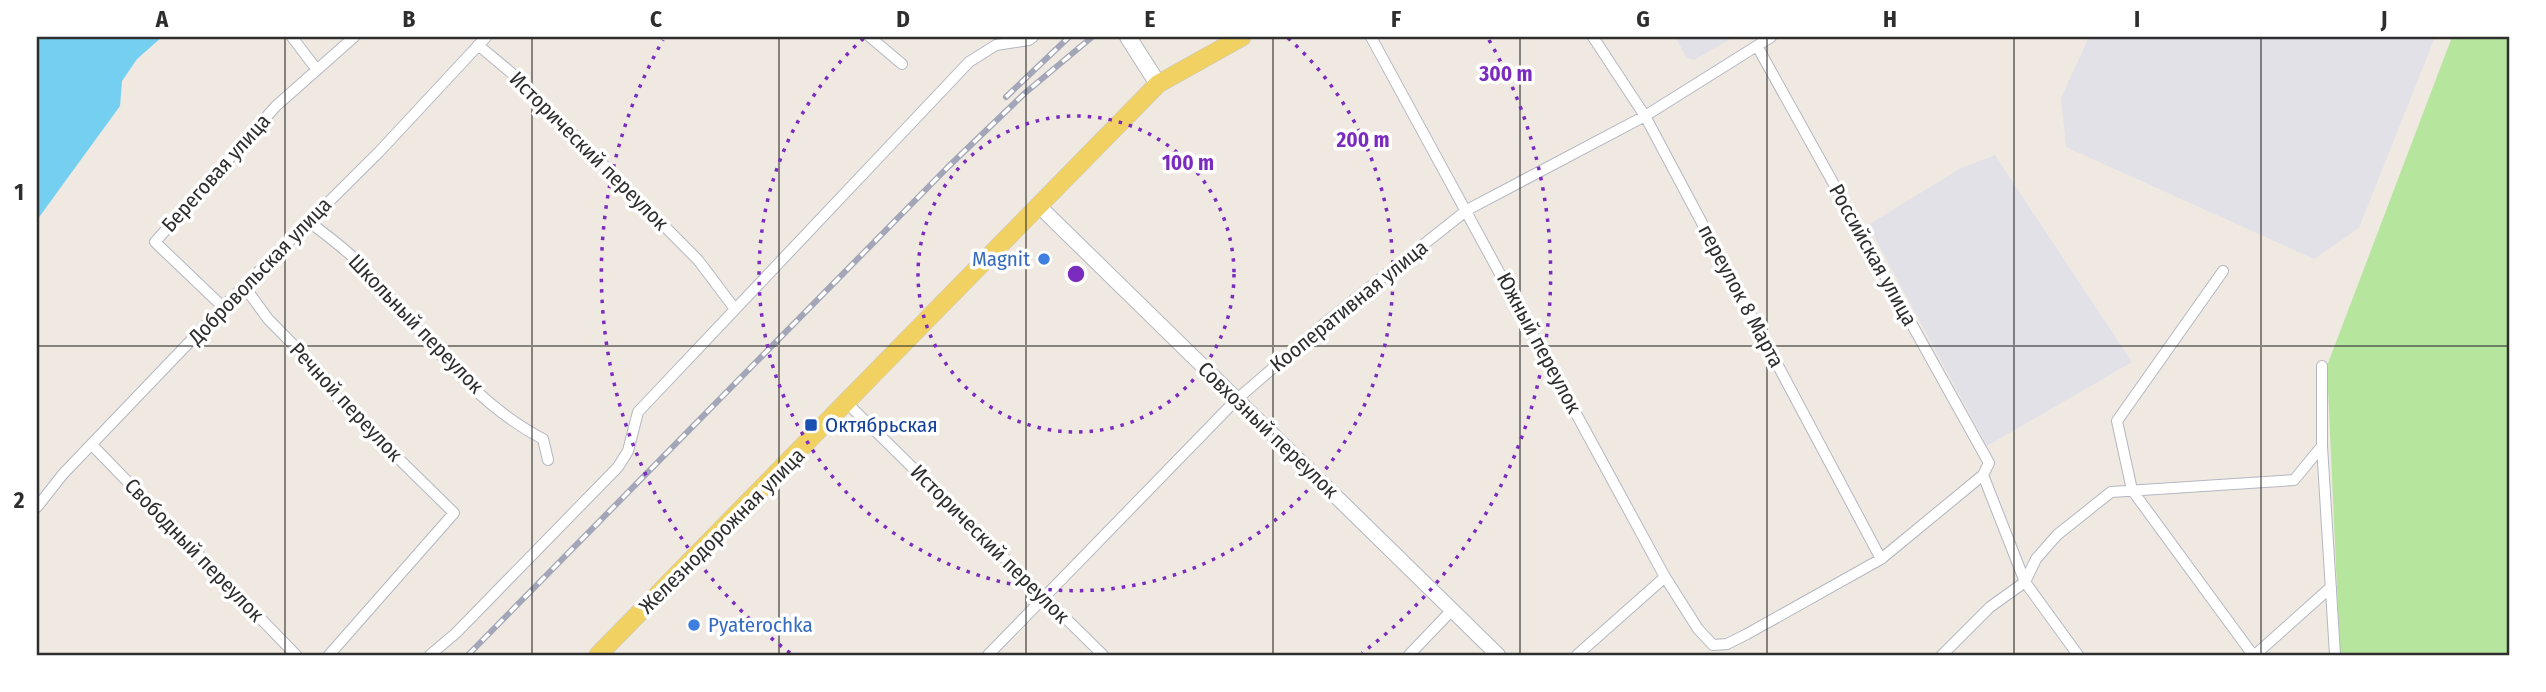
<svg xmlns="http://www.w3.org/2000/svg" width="2546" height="692" viewBox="0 0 2546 692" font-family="'Fira Sans Condensed',sans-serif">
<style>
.industrial{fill:#e3e1e8}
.green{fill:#b6e59e}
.water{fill:#75cff0}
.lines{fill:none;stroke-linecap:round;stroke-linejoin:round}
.minor-casing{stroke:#b4b7c1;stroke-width:12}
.tertiary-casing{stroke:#b4b7c1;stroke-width:16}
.secondary-casing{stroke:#b4b7c1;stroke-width:18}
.primary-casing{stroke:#c9c9c9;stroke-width:19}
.minor{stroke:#fff;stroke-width:10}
.tertiary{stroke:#fff;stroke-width:14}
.secondary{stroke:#fff;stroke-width:16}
.primary{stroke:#f2d163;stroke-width:18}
.rail-casing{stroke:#a3a6b8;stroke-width:6}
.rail{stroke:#fff;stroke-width:3.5;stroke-dasharray:10;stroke-linecap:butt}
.grid{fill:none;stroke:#2e2e2e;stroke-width:2;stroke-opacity:0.55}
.ring{fill:none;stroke:#7b2cbf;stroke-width:3.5;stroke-dasharray:3.5 7}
.shop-dot{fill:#3f7fe0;stroke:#fff;stroke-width:2.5}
.transit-dot{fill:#1a4fb4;stroke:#fff;stroke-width:2.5}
.labels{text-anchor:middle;stroke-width:7;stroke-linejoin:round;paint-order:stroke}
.street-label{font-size:21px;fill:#2e2e2e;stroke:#fff}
.shop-label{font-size:21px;fill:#366cbe;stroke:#fff;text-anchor:end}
.transit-label{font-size:21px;fill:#164399;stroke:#fff;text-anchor:start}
.centre{fill:#7b2cbf;stroke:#fff;stroke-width:3.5}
.ring-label{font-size:21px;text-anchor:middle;font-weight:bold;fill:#7b2cbf;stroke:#fff;stroke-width:7;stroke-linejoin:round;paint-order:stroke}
.neatline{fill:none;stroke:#2e2e2e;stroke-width:2.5}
.grid-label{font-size:23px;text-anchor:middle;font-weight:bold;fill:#2e2e2e}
</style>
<rect width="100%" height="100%" fill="#efe9e1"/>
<!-- industrial -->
<path class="industrial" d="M1675 37H1734L1694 60 1687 58Z
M2089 37H2435L2359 228 2314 259 2066 147 2061 98Z
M1995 155 2132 362 1987 446 1868 225 1961 168Z"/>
<!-- green -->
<path class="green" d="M2452 37H2509V655H2340L2327 366Z"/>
<!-- water -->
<path class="water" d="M37 37H162L137 59 122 81 120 106 37 220Z"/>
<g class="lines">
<defs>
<path id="minor" d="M292 37 317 70
M870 37 902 64
M1371 37 1665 577 1698 629 1713 645 1727 644 1747 634 1881 559 1983 475 1989 463 1757 46
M1593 37 1645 116 1881 559
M478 45 514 75 698 260 735 309
M308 221C325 234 343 247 358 262 416 322 467 400 543 439L548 460
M2223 271 2117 421 2132 490 2253 655
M244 286 268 319 321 373 339 400 454 513 329 655
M223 307 155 242 276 106 354 37
M2322 366V446L2335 655
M847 403 1103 655
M93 446 296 655
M1983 475 2025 582 2078 655
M37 507 63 474 223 307 379 152 486 37
M430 655 456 633 618 467 628 451 638 412 969 62 996 45 1029 40 1033 37
M988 655 1236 400 1325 323 1467 210 1645 116 1771 37
M1409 655 1452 610
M1577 655 1665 577
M1942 655 1990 607 2025 582 2036 559 2057 535 2111 492 2294 480 2322 446
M2255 655 2331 587"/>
<path id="tertiary" d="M1038 205 1498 655"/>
<path id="secondary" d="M1128 37 1158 84"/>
<path id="primary" d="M598 655 1158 84 1242 37"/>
</defs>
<!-- minor casing -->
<use href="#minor" class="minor-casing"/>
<!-- tertiary casing -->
<use href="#tertiary" class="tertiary-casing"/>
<!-- secondary casing -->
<use href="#secondary" class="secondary-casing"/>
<!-- primary casing -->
<use href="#primary" class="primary-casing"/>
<!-- minor -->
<use href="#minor" class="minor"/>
<!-- tertiary -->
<use href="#tertiary" class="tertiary"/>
<!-- secondary -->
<use href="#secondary" class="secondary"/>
<!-- primary -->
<use href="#primary" class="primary"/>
<defs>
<path id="rail" d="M1006 97 1069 37
M468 655 948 167 1025 93 1092 37"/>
</defs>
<!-- rail casing -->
<use href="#rail" class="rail-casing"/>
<!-- rail -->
<use href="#rail" class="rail"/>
</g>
<!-- grid -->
<path class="grid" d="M285 37V655M532 37V655M779 37V655M1026 37V655M1273 37V655M1520 37V655M1767 37V655M2014 37V655M2261 37V655M37 346H2509"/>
<!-- distance rings -->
<g class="ring">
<circle cx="1076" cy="274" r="158"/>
<path d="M1288 38A317 317 0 1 1 864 38"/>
<path d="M790 653A475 475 0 0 1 663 40M1489 40A475 475 0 0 1 1362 653"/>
</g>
<!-- markers -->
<g class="shop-dot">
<circle cx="1044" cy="259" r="7"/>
<circle cx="694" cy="625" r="7"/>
</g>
<rect class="transit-dot" x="804" y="418" width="14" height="14" rx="3.5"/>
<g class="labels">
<!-- street labels -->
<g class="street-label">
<text transform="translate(589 151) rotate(45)" y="7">Исторический переулок</text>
<text transform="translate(216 173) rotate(-48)" y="7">Береговая улица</text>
<text transform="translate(1873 255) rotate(61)" y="7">Российская улица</text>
<text transform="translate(260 271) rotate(-46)" y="7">Добровольская улица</text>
<text transform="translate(1741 296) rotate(62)" y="7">переулок 8 Марта</text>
<text transform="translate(1349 306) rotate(-39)" y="7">Кооперативная улица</text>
<text transform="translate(416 324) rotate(46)" y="7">Школьный переулок</text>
<text transform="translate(1539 343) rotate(62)" y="7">Южный переулок</text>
<text transform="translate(346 402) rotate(47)" y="7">Речной переулок</text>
<text transform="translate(1268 430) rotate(44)" y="7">Совхозный переулок</text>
<text transform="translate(722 531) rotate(-45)" y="7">Железнодорожная улица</text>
<text transform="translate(990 544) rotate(45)" y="7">Исторический переулок</text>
<text transform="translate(194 550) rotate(46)" y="7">Свободный переулок</text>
</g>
<!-- shop labels -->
<g class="shop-label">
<text x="1030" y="266">Magnit</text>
<text x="708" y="632" text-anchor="start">Pyaterochka</text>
</g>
<!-- transit labels -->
<g class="transit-label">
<text x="825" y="432">Октябрьская</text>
</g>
</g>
<circle cx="1076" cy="274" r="10" class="centre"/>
<g class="ring-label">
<text x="1506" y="81">300 m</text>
<text x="1363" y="147">200 m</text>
<text x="1188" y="170">100 m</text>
</g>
<!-- border -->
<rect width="2546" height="692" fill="none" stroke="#ffffff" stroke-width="77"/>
<rect x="38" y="38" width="2470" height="616" class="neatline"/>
<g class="grid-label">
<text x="162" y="27">A</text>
<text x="409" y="27">B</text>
<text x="656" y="27">C</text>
<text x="903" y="27">D</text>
<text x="1150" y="27">E</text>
<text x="1396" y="27">F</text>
<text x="1643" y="27">G</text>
<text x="1890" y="27">H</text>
<text x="2137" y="27">I</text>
<text x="2384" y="27">J</text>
<text x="19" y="200">1</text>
<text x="19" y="508">2</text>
</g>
</svg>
